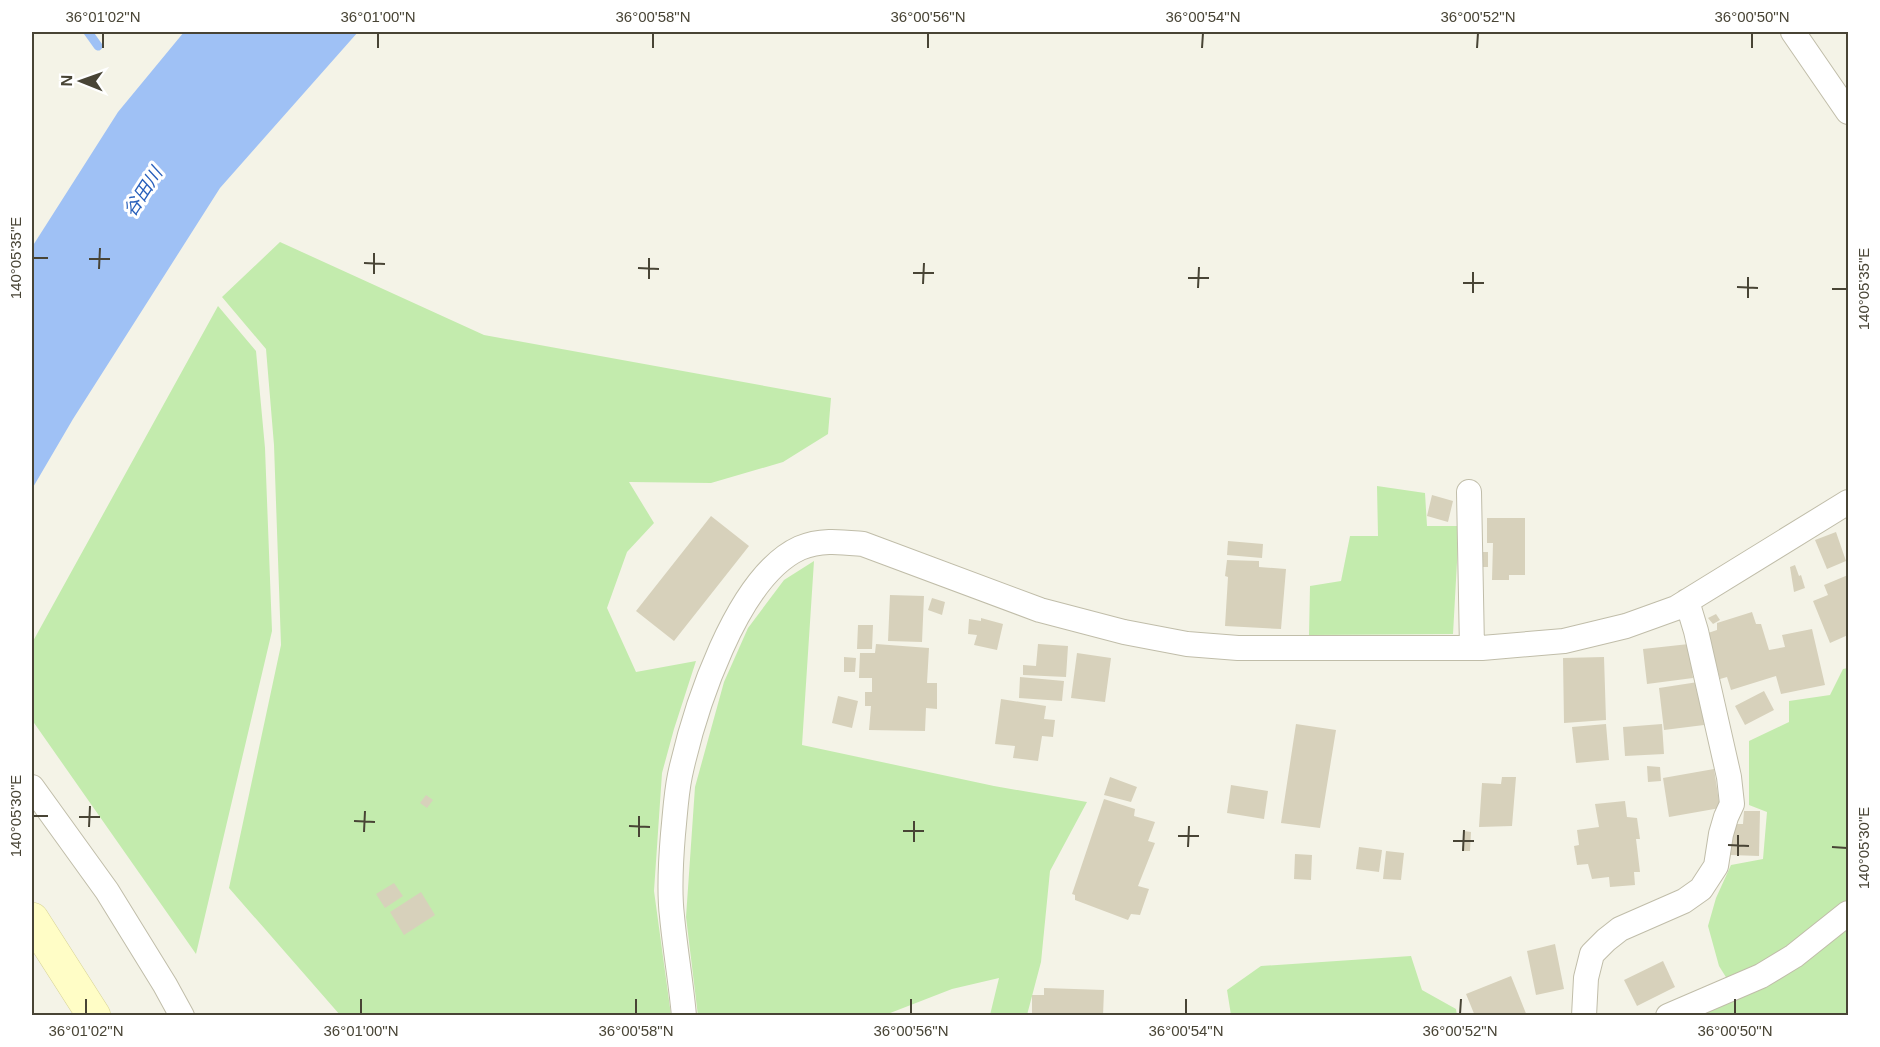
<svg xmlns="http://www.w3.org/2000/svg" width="1880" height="1047" viewBox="0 0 1880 1047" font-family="Helvetica,'Noto Sans JP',sans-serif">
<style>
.green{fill:#c3ebad}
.water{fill:#9fc1f5}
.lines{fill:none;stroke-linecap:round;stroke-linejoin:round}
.stream{stroke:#9fc1f5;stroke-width:9}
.building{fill:#d7d1bb}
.street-casing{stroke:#c0bda9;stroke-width:26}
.secondary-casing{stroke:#d7d394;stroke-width:34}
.street{stroke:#fff;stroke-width:24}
.secondary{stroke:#fffdc6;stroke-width:33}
.ticks{fill:none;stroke:#484435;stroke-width:2}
.labels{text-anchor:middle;stroke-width:6;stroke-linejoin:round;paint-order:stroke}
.water-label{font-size:18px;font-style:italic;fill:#275fbb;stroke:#fff}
.neatline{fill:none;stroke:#484435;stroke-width:2}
.ticks-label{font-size:15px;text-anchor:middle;fill:#484435}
</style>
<rect width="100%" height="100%" fill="#f4f3e7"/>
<!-- green -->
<path class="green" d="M280 242 484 335 831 398 828 434 783 462 711 483 629 482 654 523 627 552 607 608 636 672 696 661 674 729 662 773 654 891 671 1015H340L229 888 281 645 274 445 266 349 222 297Z
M218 306 256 351 265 448 272 631 196 954 32 720V643Z
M1377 486 1425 493 1427 526H1459L1453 634 1309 635 1310 586 1341 581 1350 536H1378Z
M814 561 802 745 994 786 1087 802 1050 871 1041 962 1027 1015H990L999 978 952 989 885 1015 698 1016 686 917 695 787 724 682 748 628 784 580Z
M1848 668V900L1806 935 1729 982 1719 966 1708 926 1716 898 1731 865 1763 859 1767 812 1749 805V741L1789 722V701L1830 695 1843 669Z
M1848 927V1015L1695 1016Z
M1411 956 1422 990 1456 1009 1457 1015H1231L1227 990 1261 966Z"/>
<!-- water -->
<path class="water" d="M184 32H358L220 188 73 419 32 489V247L118 112Z"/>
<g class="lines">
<!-- stream -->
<path class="stream" d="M88 32 98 46"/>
</g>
<!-- building -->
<path class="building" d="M1432 495 1453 501 1448 522 1427 516Z
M711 516 749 546 674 641 636 611Z
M1487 518H1525V575H1509V580H1492L1493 543H1487Z
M1836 532 1846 561 1827 569 1815 540Z
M1228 541 1263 544 1262 558 1227 555Z
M1480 552H1488V567H1481Z
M1227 560 1259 561V567L1286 569 1281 629 1225 626 1228 577 1225 576Z
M1795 565 1799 576 1801 575 1805 588 1794 592 1790 567Z
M1848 575V635L1830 643 1813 601 1828 595 1824 585Z
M890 595 924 596 922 642 888 641Z
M932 598 945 602 942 615 928 610Z
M1752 612 1756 624H1761L1769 650 1785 647 1782 635 1812 629 1825 685 1781 694 1776 676 1731 690 1727 677 1720 679 1708 633 1717 630V623Z
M1716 614 1720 620 1713 624 1708 618Z
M981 618 1003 624 997 650 974 645 977 635 968 634 969 619 981 621Z
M858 625H873L872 649H857Z
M876 644 929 648 927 683H937V709L926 708 925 731 869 730 871 706H865V692H872V678H859L860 653H875Z
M1038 644 1068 646 1066 677 1023 675V665L1036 666Z
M1689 644 1693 678 1647 684 1643 649Z
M1077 653 1111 658 1105 702 1071 698Z
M844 657 856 658 855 672H844Z
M1604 657 1606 720 1564 723 1563 658Z
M1020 677 1064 681 1062 701 1019 698Z
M1698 682 1704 725 1664 730 1659 688Z
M1764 691 1774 710 1745 725 1735 706Z
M838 696 858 701 852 728 832 723Z
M1001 699 1046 706 1044 719 1055 720 1053 737 1042 736 1038 761 1013 758 1015 746 995 744Z
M1296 724 1336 730 1320 828 1281 823Z
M1606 724 1609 760 1576 763 1572 727Z
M1662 724 1664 754 1625 756 1623 727Z
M1647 766 1660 767 1661 781 1648 782Z
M1714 769 1720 808 1669 817 1663 778Z
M1110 777 1137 787 1131 802 1104 795Z
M1502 777H1516L1512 826 1479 827 1482 783 1501 784Z
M1231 785 1268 791 1264 819 1227 813Z
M426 795 433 800 427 808 420 803Z
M1104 799 1135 809 1134 816 1155 822 1148 841 1155 843 1138 886 1149 889 1140 915 1131 914 1128 920 1075 900V895L1072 894Z
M1625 801 1627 817 1637 818 1640 839H1636L1640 872H1634L1635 885 1610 887 1609 877 1592 879 1588 864 1577 865 1574 846 1579 845 1577 830 1599 827 1595 804Z
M1744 811H1760L1759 856 1731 855 1732 824H1743Z
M1464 831 1471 832 1470 851H1462Z
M1359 847 1382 850 1379 872 1356 869Z
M1386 851 1404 853 1401 880 1383 879Z
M1295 854 1312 855 1311 880 1294 879Z
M394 883 403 896 385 908 376 894Z
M421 892 435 915 404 935 390 912Z
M1555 944 1564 989 1536 995 1527 951Z
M1663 961 1675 987 1637 1006 1624 980Z
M1511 976 1527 1016H1475L1466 994Z
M1044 988 1104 990 1103 1016H1032V995H1044Z"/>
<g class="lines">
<defs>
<path id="street" d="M1793 32 1848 112
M1469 492 1472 648
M32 787 107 891 165 985 182 1016
M684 1016C681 982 675 949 672 916 669 892 671 858 673 834 675 815 676 794 680 775 694 711 736 577 800 548 821 539 842 542 863 544L1040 610 1124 632 1187 644 1238 648H1482L1564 641 1626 626 1676 608 1848 502
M1584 1016 1586 978 1592 954 1606 940 1620 929 1684 901 1701 889 1716 866 1721 834 1726 817 1732 804 1729 777 1696 631 1687 601
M1668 1016 1761 976 1794 956 1848 913"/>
<path id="secondary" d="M32 919 94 1016"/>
</defs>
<!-- street casing -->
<use href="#street" class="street-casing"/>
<!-- secondary casing -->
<use href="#secondary" class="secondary-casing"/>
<!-- street -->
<use href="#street" class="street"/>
<!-- secondary -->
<use href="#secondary" class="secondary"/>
</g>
<!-- ticks -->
<path class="ticks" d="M103 48V33M378 48V33M653 48V33M928 48V33M1202 48 1203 33M1477 48 1478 33M1752 48V33M33 258H48M89 259H110M364 263 385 264M638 268 659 269M99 269 100 248M913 273H934M374 274V253M1188 278H1209M649 279V258M1463 283H1484M923 284 924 263M1737 287 1758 288M1198 288 1199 267M1832 289H1847M1473 293V272M1748 298V277M33 816H48M79 817H100M354 821 375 822M629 826 650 827M89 827 90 806M903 831H924M364 832 365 811M1178 836H1199M639 837V816M1453 841H1474M914 842V821M1728 845 1749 846M1188 847 1189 826M1832 847 1847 848M1463 851 1464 830M1738 856V835M86 1014V999M361 1014V999M636 1014V999M911 1014V999M1186 1014V999M1460 1014 1461 999M1735 1014V999"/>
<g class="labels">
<!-- water labels -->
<g class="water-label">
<text transform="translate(143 192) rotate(-57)" y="6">谷田川</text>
</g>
</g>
<!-- border -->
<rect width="1880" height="1047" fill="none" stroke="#ffffff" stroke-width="66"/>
<!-- north arrow -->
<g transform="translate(81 81) rotate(271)" stroke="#ffffff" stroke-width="4.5" paint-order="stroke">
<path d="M0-4.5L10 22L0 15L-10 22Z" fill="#484435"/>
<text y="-9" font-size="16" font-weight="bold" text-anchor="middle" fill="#484435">N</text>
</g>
<rect x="33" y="33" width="1814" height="981" class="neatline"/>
<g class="ticks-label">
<text x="103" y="22">36°01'02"N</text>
<text x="378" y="22">36°01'00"N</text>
<text x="653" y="22">36°00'58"N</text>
<text x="928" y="22">36°00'56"N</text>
<text x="1203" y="22">36°00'54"N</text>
<text x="1478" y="22">36°00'52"N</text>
<text x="1752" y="22">36°00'50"N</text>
<text transform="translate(16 258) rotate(-90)" y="5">140°05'35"E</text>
<text transform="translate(1864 289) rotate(-90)" y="5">140°05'35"E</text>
<text transform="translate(16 816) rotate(-90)" y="5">140°05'30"E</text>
<text transform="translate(1864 848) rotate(-90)" y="5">140°05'30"E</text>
<text x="86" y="1036">36°01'02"N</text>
<text x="361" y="1036">36°01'00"N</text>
<text x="636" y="1036">36°00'58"N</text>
<text x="911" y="1036">36°00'56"N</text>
<text x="1186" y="1036">36°00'54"N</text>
<text x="1460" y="1036">36°00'52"N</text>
<text x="1735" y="1036">36°00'50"N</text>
</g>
</svg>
